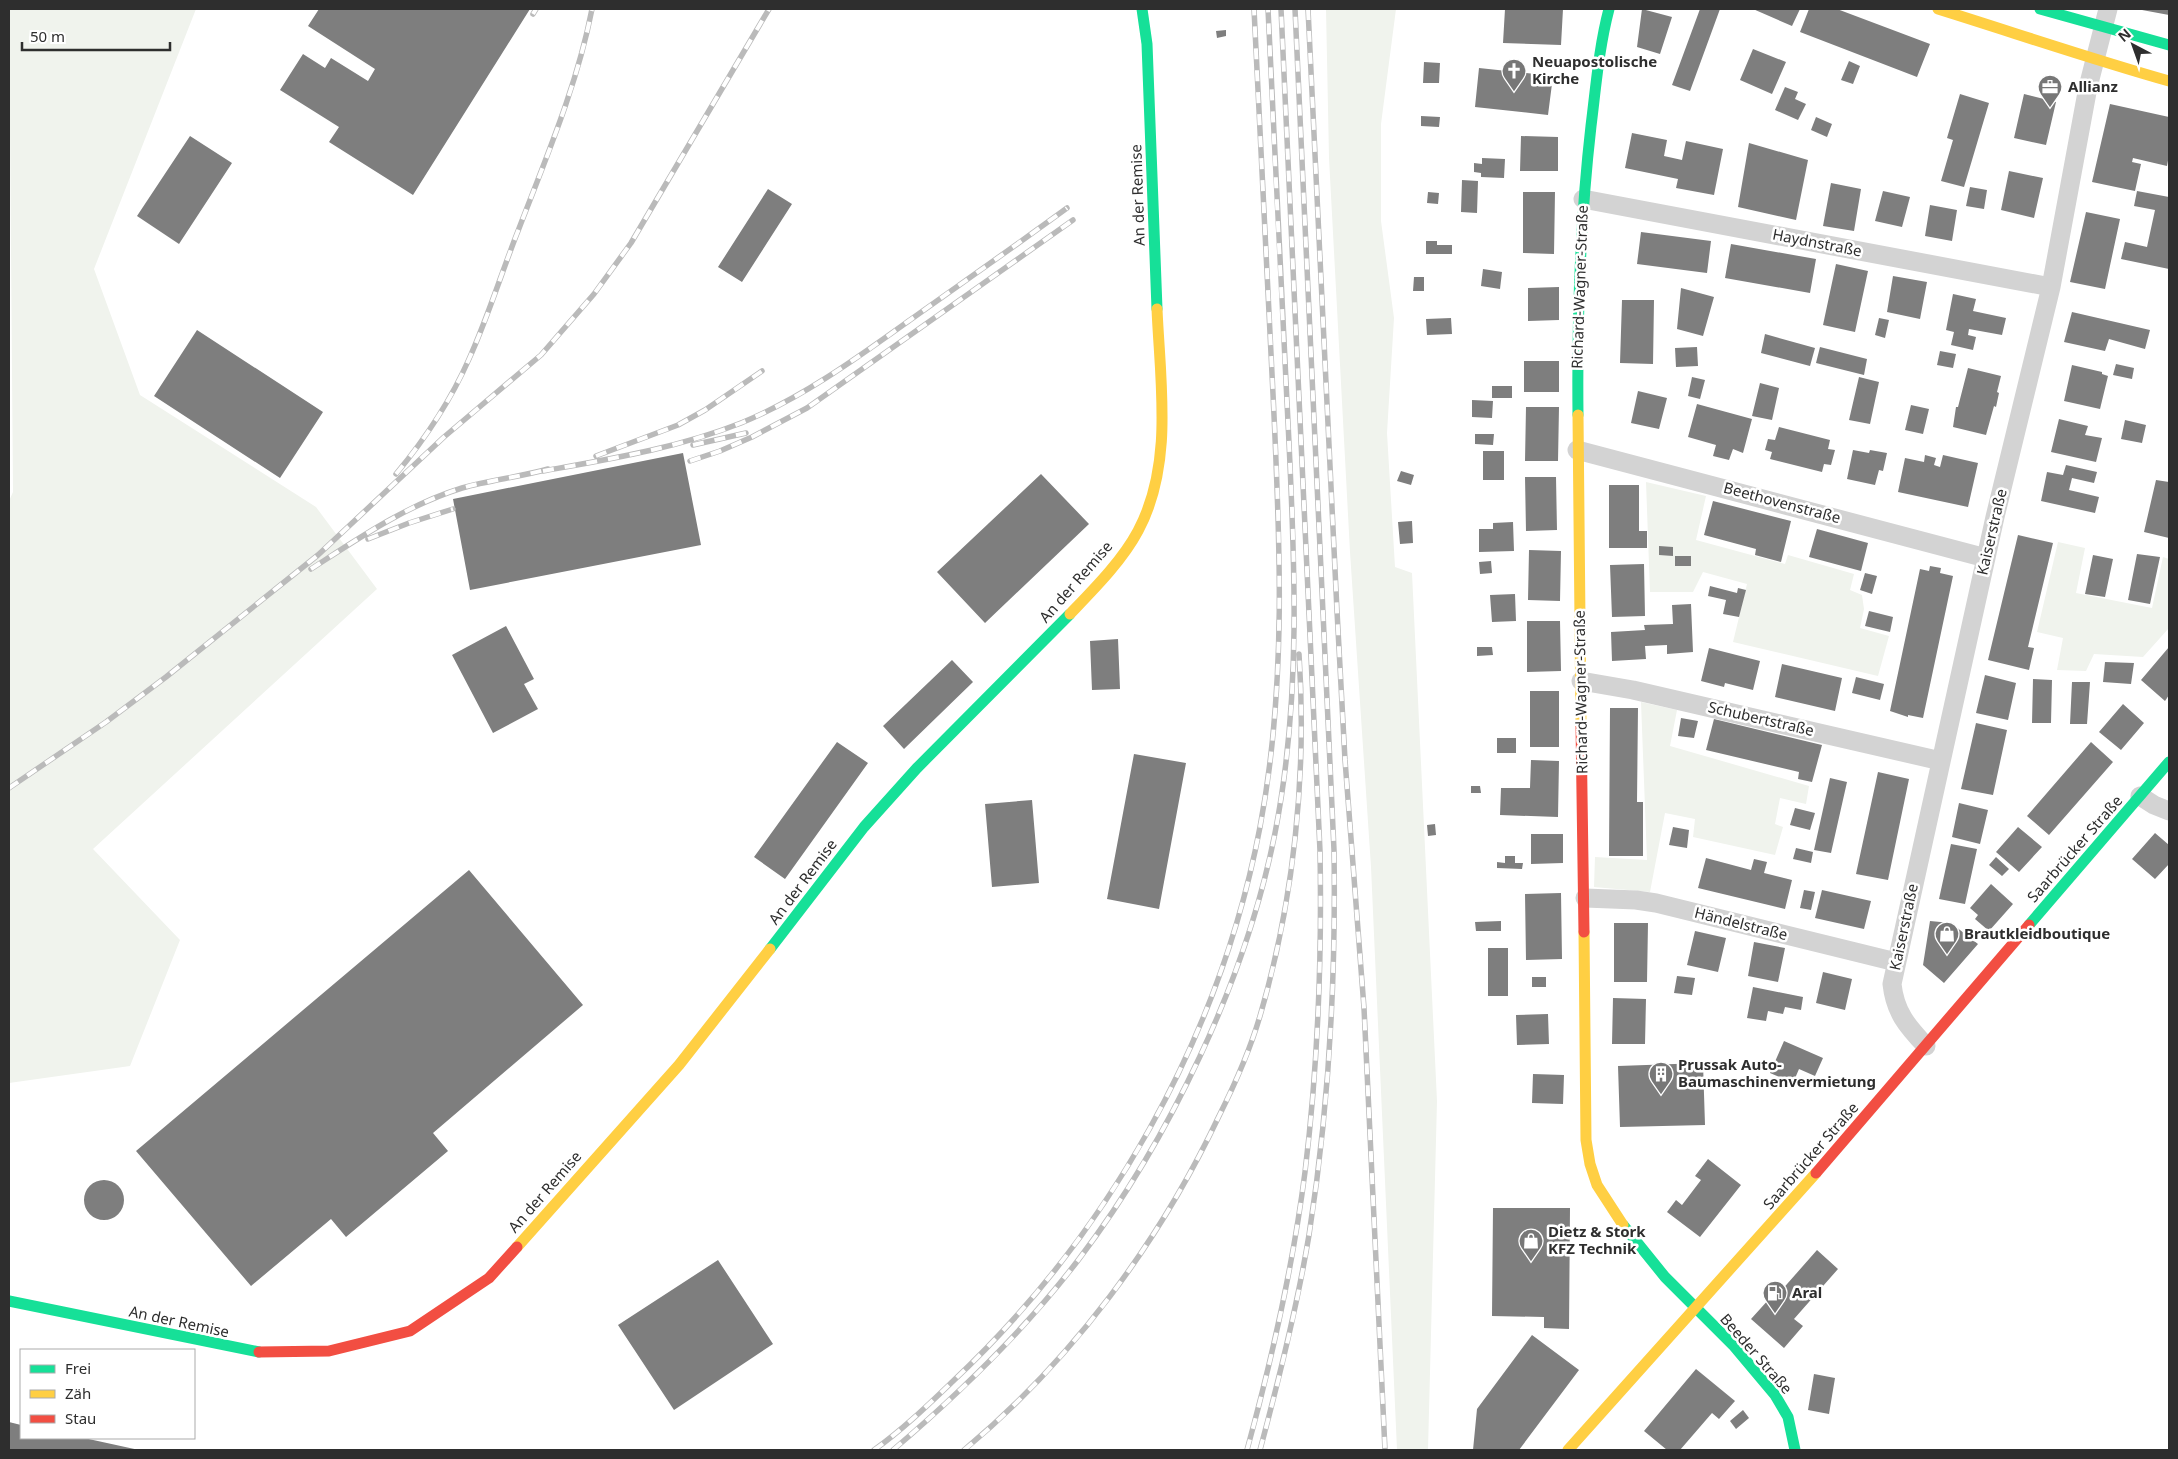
<svg xmlns="http://www.w3.org/2000/svg" width="2178" height="1459" viewBox="0 0 2178 1459" font-family="'Noto Sans',sans-serif">
<style>
.green{fill:#f0f3ed}
.building{fill:#7e7e7e}
.lines{fill:none;stroke-linecap:round;stroke-linejoin:round}
.street{stroke:#d3d3d3;stroke-width:19}
.fast{stroke:#16e098;stroke-width:11}
.slow{stroke:#ffcf43;stroke-width:11}
.jam{stroke:#f24e42;stroke-width:11}
.rail-casing{stroke:#bababa;stroke-width:5.5}
.rail{stroke:#fff;stroke-width:4;stroke-dasharray:11;stroke-linecap:butt}
.labels{text-anchor:middle;stroke-width:5;stroke-linejoin:round;paint-order:stroke}
.poi-label{font-size:15px;font-weight:bold;fill:#2e2e2e;stroke:#fff;text-anchor:start}
.street-label{font-size:15px;fill:#2e2e2e;stroke:#fff}
</style>
<rect width="100%" height="100%" fill="#fff"/>
<!-- green -->
<path class="green" d="M9 9H196L94 269 140 395 316 507 377 589 93 849 180 940 130 1066 9 1083V501L13 492Z
M1326 9H1396L1381 124V221L1394 318 1387 433 1395 567 1412 573 1437 1101 1428 1450H1397L1371 867 1350 552 1329 158Z
M1646 482 1706 496 1696 540 1785 564 1788 555 1854 574 1850 590 1862 595 1864 609 1860 628 1889 636 1878 676 1733 642 1747 584 1703 572 1693 592H1650Z
M2058 542 2085 548 2076 593 2152 608 2163 557 2169 559V628L2143 657 2094 654 2086 671 2057 670 2063 638 2037 632Z
M1641 702 1677 710 1670 746 1809 786 1806 804 1780 798 1775 824 1783 827 1775 855 1693 837 1695 819 1665 813 1650 892 1594 887 1595 857 1647 860Z"/>
<!-- building -->
<path class="building" d="M319 9H530L413 195 329 142 339 127 280 90 303 54 325 68 331 58 368 81 375 69 308 26Z
M1505 9H1563L1561 45 1503 43Z
M1642 9 1672 17 1660 54 1637 47Z
M1700 9H1720L1690 91 1672 85Z
M1753 9H1800L1792 26Z
M1809 9H1837L1930 44 1917 77 1800 32Z
M2143 9H2169V15L2142 10Z
M1226 30V36L1217 38 1216 31Z
M1753 49 1786 62 1772 94 1740 80Z
M1849 61 1860 66 1853 84 1841 80Z
M1424 62 1440 63 1439 83H1423Z
M1479 68 1553 76 1548 115 1475 107Z
M1785 87 1798 92 1795 99 1806 104 1798 120 1775 110Z
M1960 94 1989 103 1964 187 1941 181 1953 140 1947 138Z
M2024 94 2056 102 2046 145 2014 138Z
M2110 104 2169 117V155L2167 166 2133 158 2132 162 2141 164 2135 191 2092 182Z
M1421 116 1440 117 1439 127 1421 126Z
M1816 117 1832 124 1827 137 1811 130Z
M1632 133 1667 140 1664 156 1682 160 1686 141 1723 149 1714 195 1676 188 1678 179 1625 168Z
M190 136 232 163 179 244 137 216Z
M1521 136 1558 137V171H1520Z
M1749 143 1808 160 1796 220 1738 207Z
M1482 158 1505 159 1504 178 1481 177V173L1474 172V163L1482 164Z
M2009 171 2043 178 2034 218 2001 210Z
M1462 180 1478 181 1477 213 1461 212Z
M1831 183 1861 189 1854 231 1823 226Z
M1970 187 1987 190 1984 209 1966 206Z
M768 189 792 204 742 282 718 267Z
M1883 191 1910 197 1902 227 1875 221Z
M2137 191 2169 197V269L2121 259 2125 242 2147 247 2155 210 2134 206Z
M1428 192 1439 193 1438 204 1427 203Z
M1523 192H1555L1554 254 1523 253Z
M1930 205 1957 210 1952 241 1925 236Z
M2086 212 2120 219 2105 289 2070 282Z
M1641 232 1711 241 1707 273 1637 264Z
M1426 241H1437V245H1452V254H1426Z
M1731 244 1816 259 1810 293 1725 278Z
M1836 264 1868 271 1855 332 1823 325Z
M1483 269 1502 272 1500 289 1481 286Z
M1893 276 1927 282 1920 319 1887 312Z
M1414 277H1424V291H1413Z
M1559 287V320L1528 321V288Z
M1681 288 1714 297 1703 336 1677 329Z
M1953 294 1976 299 1973 311 2006 318 2002 335 1969 329 1968 335 1976 337 1973 350 1951 345 1954 332 1946 330Z
M1622 300H1654L1653 364 1620 363Z
M2072 312 2150 330 2145 349 2109 339 2105 351 2064 342Z
M1451 318 1452 334 1427 335 1426 319Z
M1879 318 1889 320 1885 338 1875 335Z
M197 330 323 412 280 478 154 396Z
M1765 334 1815 348 1810 366 1761 353Z
M1697 347 1698 366 1676 367 1675 348Z
M1820 347 1867 359 1864 375 1816 363Z
M1940 351 1956 354 1953 368 1937 365Z
M1524 361H1559V392H1524Z
M2116 364 2134 368 2132 379 2113 375Z
M2072 365 2102 372V374L2108 376 2100 409 2064 401Z
M1968 368 2001 376 1997 392 1999 393 1996 407 1994 406 1986 435 1953 427 1956 407H1958Z
M1692 377 1705 380 1700 399 1688 396Z
M1859 377 1879 382 1870 424 1849 420Z
M1760 383 1779 388 1772 420 1752 416Z
M1492 386H1512V398H1492Z
M1638 391 1667 398 1659 429 1631 423Z
M1472 400 1493 401 1492 418 1472 417Z
M1697 404 1752 419 1743 453 1733 449 1729 460 1713 456 1716 445 1688 437Z
M1911 405 1929 409 1923 434 1905 430Z
M1526 407H1559L1558 461H1525Z
M2059 419 2088 426 2085 435 2102 438 2096 462 2051 452Z
M2125 420 2146 425 2142 443 2121 439Z
M1779 427 1830 440 1828 449 1835 450 1831 465 1824 464 1822 472 1770 459 1772 452 1765 450 1768 439 1775 440Z
M1475 434H1494L1493 445 1475 444Z
M1853 450 1869 453 1870 450 1887 453 1883 471 1879 470 1875 485 1847 479Z
M1483 451H1504V480H1483Z
M683 453 701 545 470 590 453 499Z
M1925 455 1936 458 1934 465 1940 467 1943 455 1978 463 1968 507 1898 492 1905 458 1924 462Z
M2066 465 2097 472 2094 483 2072 478 2069 490 2099 497 2095 513 2041 501 2047 472 2063 475Z
M1401 471 1414 475 1411 485 1397 481Z
M1041 474 1089 524 985 623 937 572Z
M1525 477H1556L1557 530 1526 531Z
M2156 480 2169 482V538L2144 532Z
M1609 485H1639V531H1647V548H1609Z
M1713 501 1791 521 1781 562 1755 555 1756 549 1704 535Z
M1412 521 1413 543 1400 544 1398 522Z
M1513 522 1514 551 1479 552V529H1493V523Z
M1817 529 1868 543 1861 571 1809 557Z
M2018 535 2053 543 2028 647 2034 648 2029 670 1988 660Z
M1659 546 1673 547V556L1659 555Z
M1529 550 1561 551 1560 601 1528 600Z
M2137 554 2160 557 2150 604 2128 600Z
M2093 555 2113 559 2105 597 2085 594Z
M1675 556H1691V566H1675Z
M1491 561 1492 573 1480 574 1479 562Z
M1644 564 1645 616 1612 617 1610 565Z
M1930 566 1941 568 1940 573 1953 576 1923 718 1908 715V717L1890 711 1920 569 1929 571Z
M1865 573 1877 576 1872 594 1860 590Z
M1710 586 1737 593 1738 588 1746 590 1739 617 1723 614 1726 600 1708 596Z
M1515 594 1516 621 1492 622 1490 595Z
M1691 604 1693 652 1667 654V645L1645 646 1646 659 1612 661 1611 632 1645 630 1644 625 1673 624 1672 605Z
M1869 611 1893 617 1890 632 1865 626Z
M1527 621H1560L1561 671 1527 672Z
M506 626 534 679 524 684 538 709 493 733 452 655Z
M1118 639 1120 689 1092 690 1090 641Z
M1477 647H1492L1493 655 1477 656Z
M2169 647V695L2165 701 2141 680Z
M1709 648 1760 661 1753 690 1725 683 1724 687 1701 681Z
M952 660 973 682 904 749 883 726Z
M2105 662 2134 663 2131 684 2103 682Z
M1782 664 1842 678 1835 711 1775 697Z
M1985 675 2016 683 2008 720 1976 713Z
M1856 677 1884 684 1880 700 1852 693Z
M2033 679 2052 680 2051 723H2032Z
M2072 682H2090L2087 724H2070Z
M1530 691H1559V747H1530Z
M2123 704 2144 723 2121 750 2099 732Z
M1610 708H1638L1637 802H1643V856H1609Z
M1681 718 1698 721 1694 738 1678 736Z
M1714 719 1822 745 1812 782 1798 779 1799 772 1706 750Z
M1976 723 2007 730 1993 795 1961 789Z
M1497 738H1516V753H1497Z
M837 742 868 763 785 879 754 857Z
M2091 742 2113 762 2049 835 2027 816Z
M1134 754 1186 763 1159 909 1107 899Z
M1531 760 1559 761 1558 817 1500 815 1501 788H1530Z
M1878 772 1909 779 1888 880 1856 874Z
M1830 778 1847 782 1831 853 1814 850Z
M1471 786H1480L1481 793H1471Z
M1032 800 1039 883 992 887 985 804Z
M1959 803 1988 810 1980 844 1952 837Z
M1795 808 1815 813 1810 830 1790 825Z
M1435 824 1436 835 1428 836 1427 825Z
M1673 827 1689 830 1687 848 1669 845Z
M2018 827 2042 847 2019 872 1996 852Z
M2155 833 2169 845V864L2155 879 2132 859Z
M1531 834H1563V863L1531 864Z
M1951 844 1977 849 1965 904 1939 899Z
M1796 848 1813 852 1811 863 1793 859Z
M1505 856H1515V863H1523L1522 869 1497 868V862L1505 863Z
M1996 857 2009 869 2002 876 1989 865Z
M1706 858 1751 870 1754 859 1767 862 1764 873 1792 880 1785 909 1698 888Z
M469 870 583 1005 433 1133 448 1151 346 1237 331 1219 251 1286 136 1151Z
M1991 884 2013 904 1989 931 1975 919 1978 915 1970 908Z
M1804 890 1815 892 1811 910 1800 908Z
M1822 890 1871 901 1864 929 1815 918Z
M1561 893 1562 959 1526 960 1525 894Z
M1501 921V931H1476L1475 922Z
M1930 921 1951 923 1978 944 1944 983 1923 965Z
M1614 923H1648L1647 982H1614Z
M1695 931 1726 938 1718 972 1687 965Z
M1754 942 1785 948 1778 982 1748 976Z
M1488 948H1508V996H1488Z
M1823 972 1852 979 1845 1010 1816 1003Z
M1677 976 1695 978 1692 995 1674 993Z
M1532 977H1546V987H1532Z
M1753 987 1803 997 1801 1010 1785 1007 1783 1014 1768 1011 1766 1021 1747 1018Z
M1613 998 1646 999 1645 1044H1612Z
M1548 1014 1549 1044 1517 1045 1516 1015Z
M1784 1041 1823 1058 1815 1076 1799 1069 1793 1083 1770 1073Z
M1703 1063 1705 1125 1620 1127 1618 1066Z
M1533 1074 1564 1075 1563 1104 1532 1103Z
M1708 1159 1741 1185 1700 1237 1667 1212 1676 1200 1682 1205 1701 1180 1695 1176Z
M84 1200a20 20 0 1 1 40 0a20 20 0 1 1-40 0Z
M1493 1208H1570L1569 1329 1544 1328V1317L1492 1316Z
M1817 1250 1838 1269 1794 1319 1803 1326 1784 1348 1751 1319 1770 1298 1773 1300Z
M718 1260 773 1344 674 1410 618 1325Z
M1532 1335 1579 1370 1519 1450H1473L1477 1409Z
M1696 1369 1735 1401 1719 1419 1712 1413 1680 1450H1667L1644 1431Z
M1814 1374 1835 1378 1829 1414 1808 1410Z
M1743 1410 1749 1418 1736 1429 1730 1421Z
M9 1422 21 1425V1438H84L139 1450H9Z"/>
<g class="lines">
<!-- street -->
<path class="street" d="M1583 199 2051 287
M1577 450 1986 558
M1581 681 1633 690 1941 761
M2140 796 2154 805 2169 811
M1585 898 1636 900 1656 903 1896 962
M1926 1046C1907 1026 1895 1012 1892 984L1995 517 2051 287 2088 87 2108 9"/>
<!-- fast -->
<path class="fast" d="M1142 9 1147 44 1157 309
M2040 9 2169 45
M1578 415C1577 318 1580 222 1591 126 1596 86 1599 47 1609 9
M2029 925 2169 762
M770 949 864 827 917 768 1070 614
M1623 1225 1665 1277 1733 1345 1775 1395 1788 1417 1795 1450
M9 1301 259 1352"/>
<!-- slow -->
<path class="slow" d="M1938 9C2015 33 2091 59 2169 81
M1578 415 1581 725
M1070 614C1094 589 1122 561 1138 531 1174 464 1160 381 1157 309
M1584 932 1586 1140 1590 1164 1597 1185 1623 1225
M517 1247 679 1065 770 949
M1568 1450 1816 1173"/>
<!-- jam -->
<path class="jam" d="M1581 725 1584 932
M1816 1173 2029 925
M259 1352 329 1351 410 1331 489 1278 517 1247"/>
<defs>
<path id="rail" d="M1308 9 1337 611 1345 760 1364 1008 1385 1450
M533 14 536 9
M693 445 746 433
M596 456 678 425 705 410 762 371
M690 461 720 451 752 437 807 408 1073 220
M543 471C610 459 678 448 741 423 802 398 857 358 910 320 962 283 1015 246 1067 208
M396 474C425 439 451 400 469 359 488 317 501 274 518 231 546 158 577 86 592 9
M368 539 409 523 453 509
M311 569C359 538 407 505 462 488 490 480 520 477 548 469
M9 788 106 722 166 677 293 575 318 555 444 437 541 355 594 294 631 243 769 9
M874 1450C902 1430 927 1406 951 1383 1108 1236 1220 1038 1260 827 1287 685 1280 538 1273 394 1267 266 1260 137 1254 9
M893 1450C961 1392 1025 1330 1079 1259 1169 1140 1246 980 1275 833 1303 691 1294 545 1287 402 1280 271 1274 140 1268 9
M964 1450C1072 1360 1159 1243 1219 1116 1235 1084 1250 1050 1260 1016 1294 900 1307 774 1299 654
M1247 1450C1272 1359 1293 1266 1305 1172 1318 1065 1322 958 1320 851L1281 9
M1260 1450C1279 1379 1297 1308 1309 1235 1329 1108 1336 979 1334 850L1295 9"/>
</defs>
<!-- rail casing -->
<use href="#rail" class="rail-casing"/>
<!-- rail -->
<use href="#rail" class="rail"/>
</g>
<!-- icons -->
<defs>
<symbol id="church-pin" viewBox="-11 -11 22 30"><path d="M0 17L-7.5 6A9.5 9.5 0 1 1 7.5 6Z" fill="#777" stroke="#fff"/><path d="M-1.2-6h2.4v3.5h3.3v2.4h-3.3V6h-2.4V-.1h-3.3v-2.4h3.3Z" fill="#fff"/></symbol>
<symbol id="office-pin" viewBox="-11 -11 22 30"><path d="M0 17L-7.5 6A9.5 9.5 0 1 1 7.5 6Z" fill="#777" stroke="#fff"/><path d="M-6-3h4V-5.5h4V-3h4V5H-6ZM-1-4.5V-3h2v-1.5ZM-6 0V1H6V0Z" fill="#fff"/></symbol>
<symbol id="shop-pin" viewBox="-11 -11 22 30"><path d="M0 17L-7.5 6A9.5 9.5 0 1 1 7.5 6Z" fill="#777" stroke="#fff"/><path d="M-5-2.5h2.3a2.7 3.5 0 0 1 5.4 0H5L5.5 6h-11ZM-1.5-2.5h3a1.5 2.3 0 0 0-3 0Z" fill="#fff"/></symbol>
<symbol id="building-pin" viewBox="-11 -11 22 30"><path d="M0 17L-7.5 6A9.5 9.5 0 1 1 7.5 6Z" fill="#777" stroke="#fff"/><path d="M-4-6H4V6H1V3H-1V6H-4ZM-2.5-4.3h1.7v1.8h-1.7ZM.8-4.3h1.7v1.8H.8ZM-2.5-1h1.7V.8h-1.7ZM.8-1h1.7V.8H.8Z" fill="#fff"/></symbol>
<symbol id="fuel-pin" viewBox="-11 -11 22 30"><path d="M0 17L-7.5 6A9.5 9.5 0 1 1 7.5 6Z" fill="#777" stroke="#fff"/><path d="M-5.5-6h7V0h2V4h1.3V-2.5L3-4.5l.8-.8L6-3V5H2.5V1h-1V6h-7ZM-4.2-4.7v3.2H.2V-4.7Z" fill="#fff"/></symbol>
</defs>
<g fill-rule="evenodd">
<use href="#church-pin" x="1500" y="57" width="28" height="38"/>
<use href="#office-pin" x="2036" y="73" width="28" height="38"/>
<use href="#shop-pin" x="1933" y="920" width="28" height="38"/>
<use href="#building-pin" x="1647" y="1060" width="28" height="38"/>
<use href="#shop-pin" x="1517" y="1227" width="28" height="38"/>
<use href="#fuel-pin" x="1761" y="1279" width="28" height="38"/>
</g>
<g class="labels">
<!-- poi labels -->
<g class="poi-label">
<text x="1532" y="67">Neuapostolische<tspan x="1532" dy="17">Kirche</tspan></text>
<text x="2068" y="92">Allianz</text>
<text x="1964" y="939">Brautkleidboutique</text>
<text x="1678" y="1070">Prussak Auto-<tspan x="1678" dy="17">Baumaschinenvermietung</tspan></text>
<text x="1548" y="1237">Dietz &amp; Stork<tspan x="1548" dy="17">KFZ Technik</tspan></text>
<text x="1792" y="1298">Aral</text>
</g>
<!-- street labels -->
<g class="street-label">
<text transform="translate(1138 195) rotate(-92)" y="5">An der Remise</text>
<text transform="translate(1817 243) rotate(11)" y="5">Haydnstraße</text>
<text transform="translate(1580 287) rotate(-88)" y="5">Richard-Wagner-Straße</text>
<text transform="translate(1782 503) rotate(15)" y="5">Beethovenstraße</text>
<text transform="translate(1992 532) rotate(-77)" y="5">Kaiserstraße</text>
<text transform="translate(1076 582) rotate(-49)" y="5">An der Remise</text>
<text transform="translate(1581 692) rotate(-91)" y="5">Richard-Wagner-Straße</text>
<text transform="translate(1761 719) rotate(13)" y="5">Schubertstraße</text>
<text transform="translate(2075 849) rotate(-49)" y="5">Saarbrücker Straße</text>
<text transform="translate(803 882) rotate(-53)" y="5">An der Remise</text>
<text transform="translate(1741 924) rotate(14)" y="5">Händelstraße</text>
<text transform="translate(1904 927) rotate(-78)" y="5">Kaiserstraße</text>
<text transform="translate(1811 1156) rotate(-49)" y="5">Saarbrücker Straße</text>
<text transform="translate(545 1192) rotate(-49)" y="5">An der Remise</text>
<text transform="translate(179 1322) rotate(12)" y="5">An der Remise</text>
<text transform="translate(1756 1354) rotate(49)" y="5">Beeder Straße</text>
</g>
</g>
<!-- border -->
<rect width="2178" height="1459" fill="none" stroke="#2e2e2e" stroke-width="20"/>
<!-- legend -->
<rect x="20" y="1349" width="175" height="90" fill="#ffffff" stroke="#ababab"/>
<rect x="30" y="1365" width="25" height="8" fill="#16e098" stroke="#ababab"/>
<text x="65" y="1374" font-size="15" fill="#2e2e2e">Frei</text>
<rect x="30" y="1390" width="25" height="8" fill="#ffcf43" stroke="#ababab"/>
<text x="65" y="1399" font-size="15" fill="#2e2e2e">Zäh</text>
<rect x="30" y="1415" width="25" height="8" fill="#f24e42" stroke="#ababab"/>
<text x="65" y="1424" font-size="15" fill="#2e2e2e">Stau</text>
<!-- north arrow -->
<g transform="translate(2133 45) rotate(319)" stroke="#ffffff" stroke-width="4" paint-order="stroke">
<path d="M0-4L9 19L0 12L-9 19Z" fill="#2e2e2e"/>
<text y="-8" font-size="14" font-weight="bold" text-anchor="middle" fill="#2e2e2e">N</text>
</g>
<!-- scale -->
<path d="M22 42v8h148v-8" fill="none" stroke="#2e2e2e" stroke-width="2.5"/>
<text x="30" y="42" font-size="15" fill="#2e2e2e" stroke="#ffffff" stroke-width="4" paint-order="stroke">50 m</text>
</svg>
